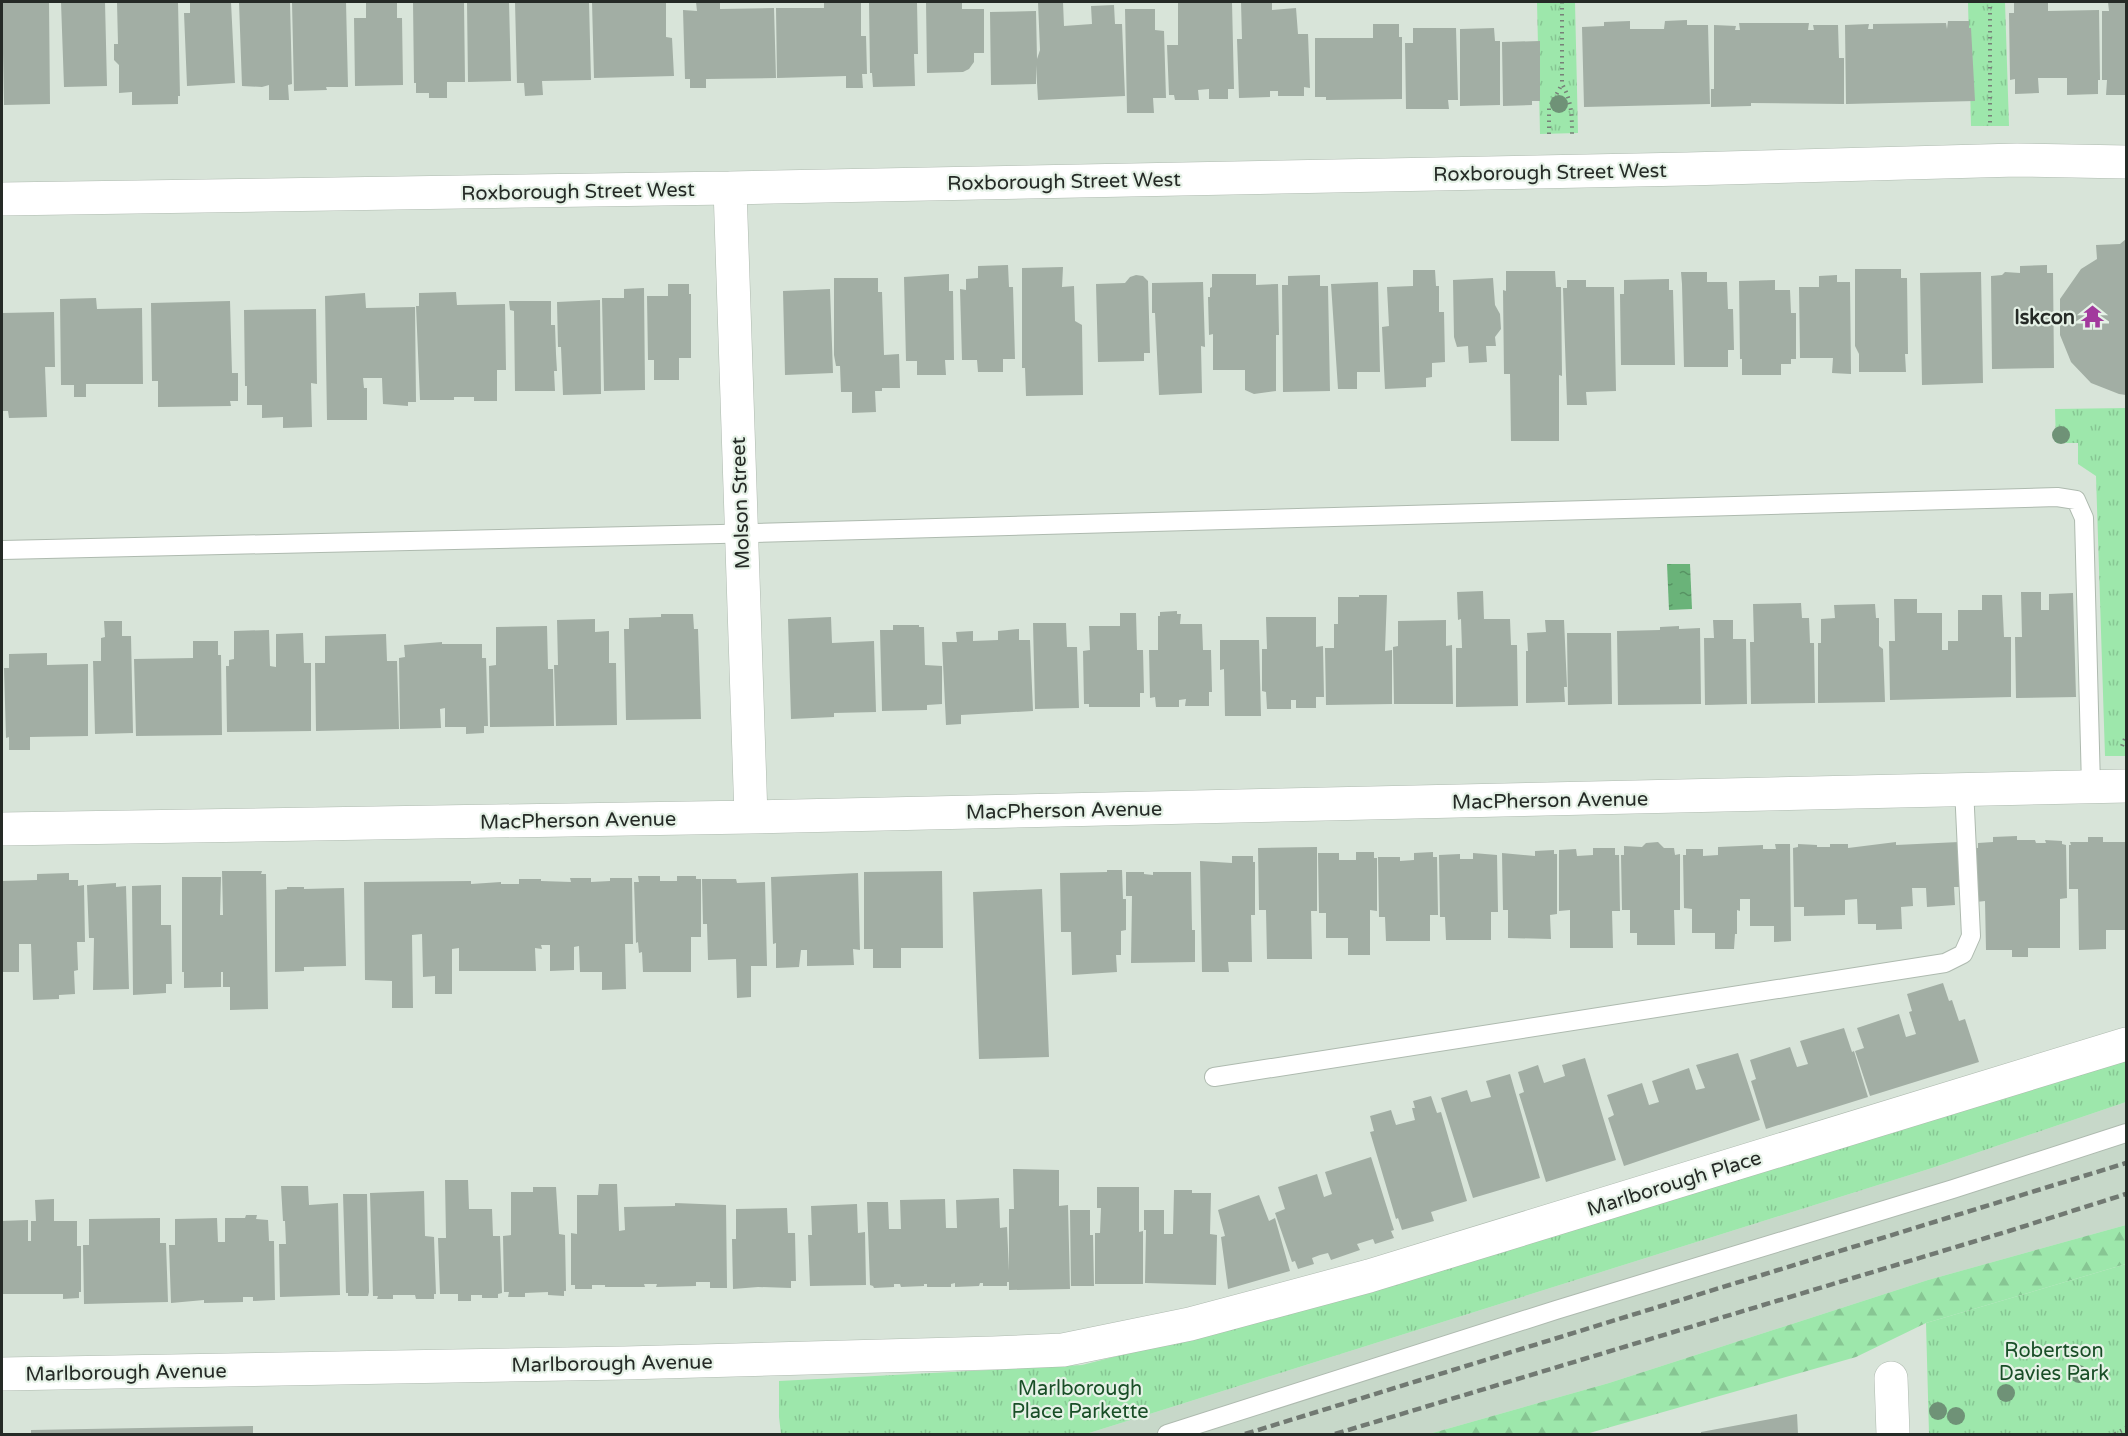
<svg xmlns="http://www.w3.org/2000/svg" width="2128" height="1436" viewBox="0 0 2128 1436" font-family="'Varela Round',sans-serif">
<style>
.built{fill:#c7d8c9}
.forest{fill:url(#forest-firs)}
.park{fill:url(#park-tufts)}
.water{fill:url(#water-ripples)}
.building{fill:#a2aea4}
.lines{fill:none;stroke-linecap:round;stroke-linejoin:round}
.service-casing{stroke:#aebaaf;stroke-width:20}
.minor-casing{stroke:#aebaaf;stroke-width:34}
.path{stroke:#788079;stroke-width:4;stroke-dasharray:1.5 4.5;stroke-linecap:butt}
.service{stroke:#fff;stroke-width:18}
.minor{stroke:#fff;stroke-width:33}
.rail{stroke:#717972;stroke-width:4.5;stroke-dasharray:9 4.5;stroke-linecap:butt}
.tree{fill:#6f9277}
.labels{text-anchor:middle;stroke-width:4.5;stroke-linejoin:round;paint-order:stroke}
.street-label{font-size:20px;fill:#252a26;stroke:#e5f1e6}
.poi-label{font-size:20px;font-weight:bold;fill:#252a26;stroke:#e5f1e6;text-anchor:end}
.park-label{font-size:20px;fill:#194e27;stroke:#e5f1e6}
</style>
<defs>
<pattern id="forest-firs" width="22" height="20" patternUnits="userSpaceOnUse" patternTransform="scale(1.5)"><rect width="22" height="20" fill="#9de7ab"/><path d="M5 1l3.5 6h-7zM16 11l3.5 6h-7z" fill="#87c693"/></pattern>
<pattern id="park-tufts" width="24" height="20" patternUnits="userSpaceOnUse" patternTransform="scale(1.5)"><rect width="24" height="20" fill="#9de7ab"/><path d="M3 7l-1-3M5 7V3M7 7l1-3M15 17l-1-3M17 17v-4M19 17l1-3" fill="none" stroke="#87c693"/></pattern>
<pattern id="water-ripples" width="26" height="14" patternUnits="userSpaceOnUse" patternTransform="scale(1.5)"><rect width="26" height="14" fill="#6ab379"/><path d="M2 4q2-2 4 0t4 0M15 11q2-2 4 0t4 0" fill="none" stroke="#579263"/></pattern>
</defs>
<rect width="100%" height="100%" fill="#d8e4d9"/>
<!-- built -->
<path class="built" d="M2126 1102V1225L1928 1280 1609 1383 1429 1434H1086L1932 1168Z"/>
<!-- forest -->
<path class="forest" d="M2126 1225V1264L1926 1323 1856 1357 1586 1434H1429L1609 1383 1928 1280Z"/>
<!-- park -->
<path class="park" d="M1537 2H1575L1578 133 1540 134Z
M1968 2H2005L2009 126H1971Z
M2126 408V756H2105L2096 476 2078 464V443H2056L2055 409Z
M2126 1057V1102L1932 1168 1086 1434H781L779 1417V1381L1082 1365 1137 1351Z
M2126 1264V1434H1929L1926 1323Z"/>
<!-- water -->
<path class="water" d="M1690 564 1692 609 1669 610 1667 564Z"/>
<!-- building -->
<path class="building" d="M2 2H49L50 104 4 105Z
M61 2H105L107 86 64 87Z
M117 2H178L180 96H178V104L132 105V92L119 93V65L114 60V44H118Z
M190 2H231L235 83 187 86 184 13H190Z
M239 2H290L292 84 288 85 289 100H269V85L262 87 242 86Z
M292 2H346L348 87H326L327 90 294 91Z
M366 2H397V18H402L403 85 355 86 354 18H366Z
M413 2H464L465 82H447V98H429V93H416V83H414Z
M467 2H509L511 81 468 82Z
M515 2H589L591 80 542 81 543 95 525 96 524 83H517Z
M592 2H666V37L672 38 674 76 594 78Z
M696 2H720V9L774 8 776 78 706 79V88H690V79H685L683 10 697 11Z
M824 2H861V36H866L867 74H862L863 88H846V76L777 78 776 8H824Z
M869 2H917L918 54H914L915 86 873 87 872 73H870Z
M926 2H962V9H984V53H974V62L969 69 963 72 927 73Z
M1038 2H1063L1064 26 1092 24 1091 6 1114 5 1115 24H1122L1125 96 1038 100 1036 65V84L991 85 990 12 1036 11 1037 59 1040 50Z
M1178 2H1232L1234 89H1228V99H1209V89L1198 90 1199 100H1175L1174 95H1169L1167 45H1178Z
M1241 2H1272V10L1296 8 1298 34H1308L1310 88 1304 87V96H1278V91H1270V97L1239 98 1237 39H1242Z
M2014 2H2048V11L2099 10 2100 80H2098V94L2067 95V78H2038L2039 93 2015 94V79L2010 80 2009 13H2014Z
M2108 2H2126V95H2106L2107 80H2102V11H2109Z
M1125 9H1155V30L1164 31 1166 98H1153L1154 113H1127Z
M1687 20V25H1708L1710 104 1584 107 1582 27 1604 26V22L1630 21V29H1664L1665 21Z
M1948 21H1969V28H1971L1975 101 1846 104 1845 25 1869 24 1868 29H1873V24L1946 23 1947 29Z
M1739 23H1809L1808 30H1814L1813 25H1838L1839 58H1844V104L1751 103V106L1711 107V89H1714V25L1736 26 1735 30H1740Z
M1373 24H1399V37H1402V99L1326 100V97H1315V38H1373Z
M1413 28H1456L1458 100H1448L1449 109H1406L1405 43H1413Z
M1494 28 1495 41H1500V105L1460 106V29Z
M1540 41V101H1532V105L1503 106 1502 42Z
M2126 239V395L2119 394 2091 383 2071 362 2060 335V299L2081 269 2097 259 2096 245 2120 244Z
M1008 265 1009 287H1013L1015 359H1003V372H978L977 360H962L960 289 966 290V279L978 278V266Z
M2047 265V273H2053L2054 368 1992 369 1991 276 2002 275 2005 272 2020 273V266Z
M1063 267 1062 287 1074 286 1075 321 1082 325 1083 395 1026 396 1025 368H1022V268Z
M1855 269H1901V278H1907L1908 354H1905L1906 372H1859V354L1855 346Z
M1413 270H1435L1436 286H1439V312H1444L1445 362 1432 363V377L1426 378V387L1385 389 1382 327 1389 326 1387 287 1413 286Z
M1506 271H1555L1556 287H1561L1562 376 1559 375V441H1511L1510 374H1504L1503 290 1506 291Z
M1681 272H1707V282H1727L1728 309H1733L1734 350H1728V367H1684L1682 284Z
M1981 272 1983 383 1922 385 1920 273Z
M949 274V291H953L954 360H945L946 375H917V361H906L904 277Z
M1212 274H1256V285L1278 284 1279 335H1276V391L1254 394 1245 390V370H1213V334L1209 335 1208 297H1210V288L1212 287Z
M1136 275 1143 276 1148 281 1150 353H1144V361L1098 362 1096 284 1125 283 1130 277Z
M1320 275V286H1328L1330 391 1283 392 1282 285H1288V276Z
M1837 275V282H1850L1851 374 1832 373 1833 358H1800L1799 287H1819V276Z
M834 278H878V292H882L884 355 899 354 900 388H882V391H875L876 412 852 413V392H841L840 366H836L834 355Z
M1493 278 1495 305 1500 314 1501 329 1495 337 1496 346H1486L1487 362 1469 363 1468 346 1457 347 1454 337 1453 280Z
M1669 279V290H1673L1675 365H1621L1620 294H1624V280Z
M1567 280H1586V287H1614L1616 391 1586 392 1587 405H1567L1563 288H1567Z
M1775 280V290H1790L1791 313H1796V359H1791V364H1781V375H1742V359H1740L1739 281Z
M1203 282 1205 347 1201 346 1202 393 1159 395 1155 313H1152V283Z
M1378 282 1380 372H1357V389H1338L1331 284Z
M668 284H689V294H691V358H679V380H654V360H648L647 296H668Z
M644 288 645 390 604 391 602 298H624V289Z
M830 289 833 373 785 375 783 291Z
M456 292 457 305 505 304 506 370H497V401H474V397H454V400H420L416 306H419V293Z
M365 293 366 308 415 307 416 402H408V406L383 404 382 378H363L364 388H367V420H327L325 296Z
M96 298 97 309 142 308 143 384H86V397H74V385H61L60 299Z
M600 300 601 394 563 395 561 347H558L557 302Z
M230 301 232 373H238V401H230L231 406 158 407V381H152L151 303Z
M509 301H551V325H555L556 354 557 371H554L555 391H515L514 311 510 310Z
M316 309 317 384 311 383 312 427 283 428V417L262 418V405H247V386H245L244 310Z
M54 312 55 367H45L47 417 9 418 8 411H2V313Z
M1483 591 1484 619H1510L1511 645H1517L1518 706 1456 707V648H1462L1461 619 1458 620 1457 592Z
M2021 592H2041V610H2049V594L2073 593 2076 697 2016 698 2015 637H2022Z
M1359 595H1387L1385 651 1392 650V704L1326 705 1325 648H1334V624H1338V597H1359Z
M1982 595H2002L2004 637H2011V697L1890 700 1889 641H1895L1894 599H1917V613H1942V650H1948V641H1958V610H1982Z
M1801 603 1802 618H1809L1810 643H1814L1815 703 1751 704 1750 642H1754L1753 604Z
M1875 604 1876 618H1879V646L1883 649 1885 702 1818 703V643H1821V619L1835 618 1834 605Z
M1177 611V614H1181L1180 624H1202L1203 650H1211L1212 692H1209V706H1185L1186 699 1179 700V707H1156L1155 697 1150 698 1149 650H1158V616H1160V612Z
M1120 613H1136L1137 650H1143L1144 693H1140V707H1089V704H1084L1083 651 1090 650 1089 626H1120Z
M661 614H693L694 629H698L701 719 626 720 624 629H629V618L661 617Z
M831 617 832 643 874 641 876 712 834 713V717L791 719 788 619Z
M1266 617H1316V647L1323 646 1324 697H1316V708H1296V700H1291V709H1267L1266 692 1262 691V649H1267Z
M595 619V632L609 631V663H616L617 725 556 726 554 665H558L557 620Z
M1446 620V646L1452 645 1453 704H1394L1393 647 1398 646V621Z
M1545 620H1564L1567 687H1564L1565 702 1526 703V651H1528L1527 633 1546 632Z
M1713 620H1733V639H1746L1747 704 1705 705 1704 638H1714Z
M104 621H122V636H131L133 733 95 734 93 661H101V638L105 637Z
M1033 623H1066L1067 647H1077L1079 708 1035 709Z
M893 625H919V627H924L925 665 942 666V704L927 705V710L882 711 880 630H893Z
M547 626 548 669H553L554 726 490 727 489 666 496 665V627Z
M1679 626V629L1700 628 1701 704 1618 705 1617 631 1660 630V627Z
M1019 629V640H1030L1033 711 961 715V724L946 725 942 642H957L956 632 973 631V641L998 640V631Z
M269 630 270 666 276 667V634L303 633 304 663H311V731L227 732 226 666H229V660L234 659V631Z
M1567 633H1611L1612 704 1568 705Z
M386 634 387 661H397L399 729 316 731 315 663H325V636Z
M1220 640H1259L1261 716H1225L1224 669 1220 670Z
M193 641H218V655H221L222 735 136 736 134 659 193 658Z
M442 642V644H482V658H486L488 726H484V733L466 734V727H445V708L440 709 441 728 400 729 399 658 405 657 404 645Z
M47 653V665L88 664V736L30 737V750H9V737L6 738 4 668H9V654Z
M2017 836V840H2035L2036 843H2046L2045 840 2062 841V844L2066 845 2067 898 2060 899V948H2028V957H2012V950H1986L1985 901 1976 902 1975 848H1978V843L1993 842V837Z
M2088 837H2103V842H2126V930H2106V949L2079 950 2078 889H2069V845H2071L2070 842H2088Z
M1658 842 1664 848H1674L1675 855 1680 854V910H1674L1675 945H1637V933H1630V910H1622L1621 855H1624V846L1642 847 1646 843Z
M1896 842V845L1959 842 1961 887H1954L1955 905 1927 907 1926 888H1912L1913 906 1901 907 1902 929 1876 930V924H1858L1857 899 1845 900V915L1804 916V907H1794L1793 848 1798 847V844L1817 845V847H1830V844H1848V848Z
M1775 844H1790L1791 941 1774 942V926H1750V899H1740V911L1737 910V934H1735L1734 949H1715V933H1692V909L1684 908 1683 855H1686V849H1703V856L1718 855V847L1763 845V849H1776Z
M1317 847V911H1311L1312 959H1267L1266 910H1259L1258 848Z
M1593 848H1615V855H1619L1620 911H1612L1613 948H1570V910L1559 911V850L1576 849 1577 856 1593 855Z
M1554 850V854H1557V914L1550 915 1551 939 1508 938V910H1503L1502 853 1535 856V851Z
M1356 852H1374V858H1377V911L1370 910V955H1348V938H1326V913H1319L1318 853H1339V860H1356Z
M1433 852V857H1437L1438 915H1430V941H1386L1385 917H1379L1378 857H1400V861L1414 860V853Z
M1473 853 1497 855 1498 912H1491V940H1446L1445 917H1440L1439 855 1460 854V859H1473Z
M1232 856H1253V862H1255V915H1251L1252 962H1228L1229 972H1202L1200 861 1232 863Z
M1107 870H1122L1123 899H1126V930L1121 931V955H1116L1117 972 1072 975 1071 932H1061L1060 873 1107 872Z
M222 871H262L261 874H266L268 1009 230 1010V987H223V972H221V987L184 988V972H182V877H221L220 915H223Z
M942 871 943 948H901V968H873V949H864V872Z
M1126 872H1144V874L1153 875V872H1191L1192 930H1195V962L1131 963 1132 896H1126Z
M69 873V880H78V886L84 885 85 942H77L78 970 74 971 75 994 59 995V999L33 1000 31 944H19V972H2V881L37 880V874Z
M858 873 860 950 853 949 854 965 807 966V950H801L799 967 776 968V943L773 944 771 877Z
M638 876H660V881H677V876H696V879H701V937H691V972H643L642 952 639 953 638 942 636 943 634 882H639Z
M570 878H591V882L610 881V878H632L633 944H625L626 989 602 990V972H580L579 946 574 947V970L550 971V945H541L542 949 535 948 536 971H459V948L452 949V994H435V976L423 977 422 934 412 935 413 1008H392V981L365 980 364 882 471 881V884L501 882V884H519V879H541V881L571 882Z
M702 879H736L737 883 765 882 767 966H751V997L737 998 736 959 708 960 707 924H703Z
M116 883V887L126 886 129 989 93 990 94 938H89L87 885Z
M161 885V925H171L172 984H166V993L133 995 132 886Z
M287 887H304V889L344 888 346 966 304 967V971L275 972V890L287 889Z
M1042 889 1049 1057 979 1059 973 892Z
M1943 983 1949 1001 1952 1000 1959 1021 1965 1019 1979 1062 1870 1096 1855 1051 1864 1048 1857 1028 1899 1014 1906 1037 1916 1034 1909 1012 1912 1011 1907 994Z
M1844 1028 1852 1052 1854 1051 1868 1097 1766 1129 1751 1081 1756 1079 1750 1060 1790 1047 1797 1067 1808 1064 1800 1041Z
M1738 1053 1760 1120 1624 1166 1608 1118 1614 1115 1607 1095 1642 1083 1649 1105 1659 1102 1652 1081 1689 1068 1696 1090 1705 1088 1696 1065Z
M1585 1058 1616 1160 1546 1182 1519 1094 1524 1092 1518 1072 1538 1065 1544 1083 1565 1076 1562 1065Z
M1510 1074 1540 1178 1473 1198 1441 1098 1467 1090 1471 1102 1491 1097 1486 1081Z
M1431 1096 1437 1113 1441 1112 1467 1201 1431 1212 1434 1221 1402 1230 1398 1218 1396 1219 1370 1132 1374 1131 1370 1116 1391 1110 1396 1125 1415 1120 1412 1108H1415L1413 1101Z
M1371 1157 1394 1230 1391 1231 1394 1238 1375 1244 1373 1239 1357 1244 1360 1250 1331 1260 1328 1253 1320 1255 1312 1258 1314 1264 1298 1269 1295 1261 1292 1262 1275 1213 1285 1209 1278 1187 1317 1174 1324 1197 1332 1194 1325 1172Z
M1013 1169 1059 1170V1206L1068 1205 1070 1289 1009 1290V1282H1007V1286H983V1283H980L979 1286 955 1287V1283L951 1284V1287H927V1284H924V1286L901 1287 900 1284H894V1287L874 1288 873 1286 870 1285 867 1202H888L889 1229H901L900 1200 945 1199 946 1228H957L956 1200 999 1198 1000 1228 1007 1227 1009 1271V1209H1014Z
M445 1180H468L469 1209H492L493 1236H500L502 1293 498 1294V1298H482V1295H471V1301H458V1294H440L438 1238H446Z
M599 1184H617L619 1231 625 1230 624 1207 675 1206V1203L726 1205 727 1288H710V1282H696V1286L656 1287 657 1284H644L645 1287H605V1285H592V1289H575V1285H571V1233L577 1234V1195H598Z
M281 1186H308L309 1205 338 1203 340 1295 280 1297 279 1244H286L285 1221H283Z
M533 1187H556L559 1234 565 1235 566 1291H564V1296L548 1295V1292L525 1293V1297H508L509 1292H504L503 1236 511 1235V1192H533Z
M1097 1187H1139V1232L1143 1231V1284H1095V1233H1100L1101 1208H1097Z
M1174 1190H1192V1193H1211L1210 1234 1217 1235 1216 1285 1145 1283 1146 1230H1144V1210H1164V1234H1173Z
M424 1191 425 1236 434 1237 436 1294H434V1299H416L415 1295H393V1299H377L378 1296H373L370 1193Z
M343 1194H367L369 1292 368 1296H348V1293H346Z
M1259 1195 1269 1221 1275 1218 1290 1271 1228 1289 1221 1237 1225 1236 1218 1210Z
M54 1199V1221H77V1246H81V1292H79V1298L63 1299V1294H2V1221L28 1220V1241H31V1221H36L35 1200Z
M857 1204 858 1233 865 1232 866 1285 810 1286 808 1235H812L811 1206Z
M787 1208 788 1233H795L796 1281H791V1288L758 1287 733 1289 732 1239H736V1209Z
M1070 1210H1090V1235H1093L1094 1286H1071Z
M246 1215H257L256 1219 268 1220 269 1241H274L275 1300 253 1301V1297H243V1302L204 1303V1300L171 1303 169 1245H175V1219L217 1218 218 1242H225V1218H245Z
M160 1218V1243H166L168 1302 84 1304 83 1245H89V1219Z
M1797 1414 1798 1434H1701V1432Z
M253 1426V1434H31V1430Z"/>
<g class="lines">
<defs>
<path id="service" d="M2 550 720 534 2057 497 2076 500 2084 518 2091 786
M1214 1077 1945 963 1963 954 1971 936 1964 788
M1167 1434 1556 1310 1953 1189 2126 1133"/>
<path id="minor" d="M730 188 751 817
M2 199 730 188 1687 169 2017 160 2126 162
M2 829 751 817 2126 786
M2 1374 625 1363 993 1353 1063 1350 1190 1324 1369 1276 2126 1044
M1891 1378 1893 1434"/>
</defs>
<!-- service casing -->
<use href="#service" class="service-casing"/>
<!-- minor casing -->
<use href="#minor" class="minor-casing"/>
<!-- path -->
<path class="path" d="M1562 2V84C1572 101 1572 117 1572 136
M1990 7V123
M1549 134V108L1562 84
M2122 746 2126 736
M2115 1434 2126 1428"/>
<!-- service -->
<use href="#service" class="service"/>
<!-- minor -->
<use href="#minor" class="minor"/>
<!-- rail -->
<path class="rail" d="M1245 1434 2126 1163
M1335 1434 2009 1231 2126 1194"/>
</g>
<!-- trees -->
<g class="tree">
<circle cx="1559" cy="104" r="9"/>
<circle cx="2061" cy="435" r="9"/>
<circle cx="2079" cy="1374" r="9"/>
<circle cx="2006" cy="1393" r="9"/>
<circle cx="1938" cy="1411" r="9"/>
<circle cx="1956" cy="1416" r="9"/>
</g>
<!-- icons -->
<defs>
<symbol id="temple-bare" viewBox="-9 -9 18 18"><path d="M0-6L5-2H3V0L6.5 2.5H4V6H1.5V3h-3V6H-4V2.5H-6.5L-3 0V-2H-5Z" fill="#a23a9d" stroke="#e5f1e6" stroke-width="2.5" paint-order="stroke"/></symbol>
</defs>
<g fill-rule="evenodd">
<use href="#temple-bare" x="2076" y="300" width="33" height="33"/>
</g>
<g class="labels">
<!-- street labels -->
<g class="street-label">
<text transform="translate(1550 172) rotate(-1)" y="7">Roxborough Street West</text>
<text transform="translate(1064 181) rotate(-1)" y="7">Roxborough Street West</text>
<text transform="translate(578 191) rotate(-1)" y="7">Roxborough Street West</text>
<text transform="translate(740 503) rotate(-92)" y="7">Molson Street</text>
<text transform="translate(1550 800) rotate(-1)" y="7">MacPherson Avenue</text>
<text transform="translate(1064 810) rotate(-1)" y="7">MacPherson Avenue</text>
<text transform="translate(578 820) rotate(-1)" y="7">MacPherson Avenue</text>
<text transform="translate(1674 1183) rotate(-17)" y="7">Marlborough Place</text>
<text transform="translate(612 1363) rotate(-1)" y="7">Marlborough Avenue</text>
<text transform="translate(126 1372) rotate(-1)" y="7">Marlborough Avenue</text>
</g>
<!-- poi labels -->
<g class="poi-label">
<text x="2075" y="324">Iskcon</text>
</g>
<!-- park labels -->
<g class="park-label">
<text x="2054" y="1357">Robertson<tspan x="2054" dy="23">Davies Park</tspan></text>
<text x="1080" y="1395">Marlborough<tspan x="1080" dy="23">Place Parkette</tspan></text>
</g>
</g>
<!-- border -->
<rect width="2128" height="1436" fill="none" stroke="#252a26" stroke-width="6"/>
</svg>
